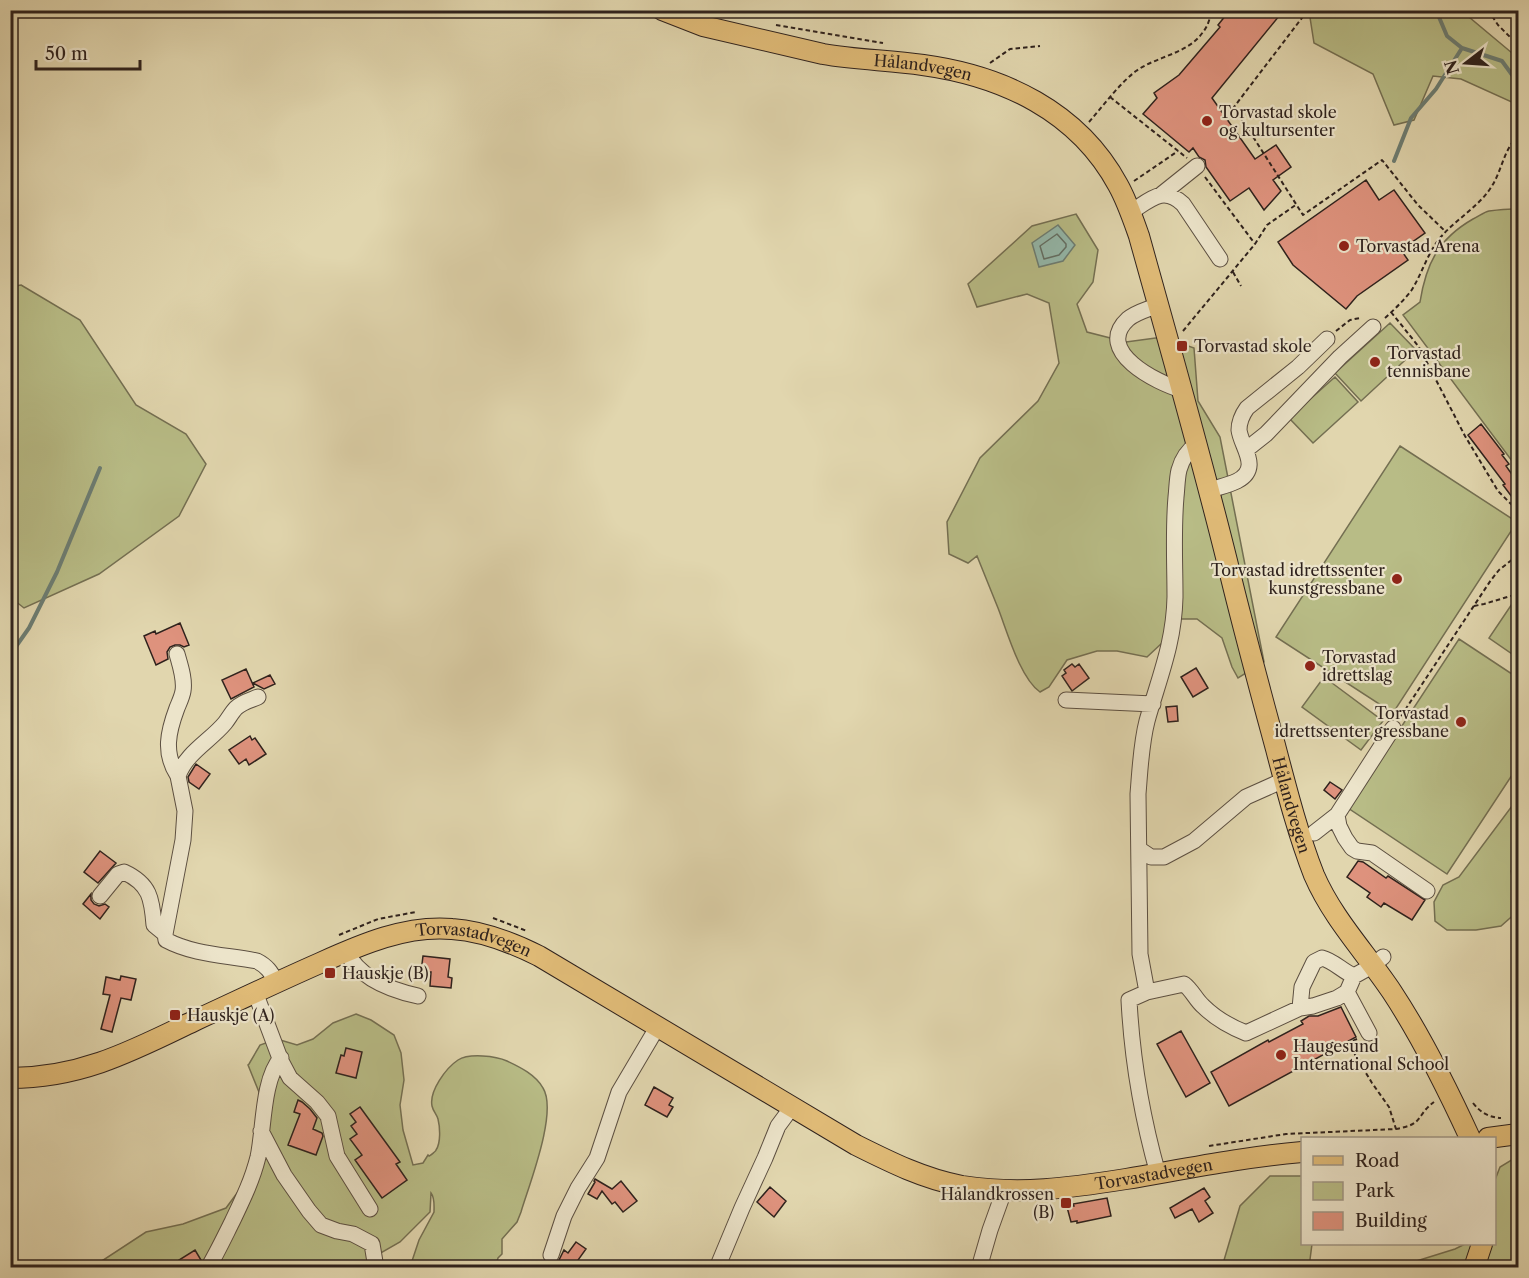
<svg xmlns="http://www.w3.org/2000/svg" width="1529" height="1278" viewBox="0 0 1529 1278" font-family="'Libre Caslon Text',serif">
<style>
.green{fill:#b8bc86;stroke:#746f52;stroke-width:1.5}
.water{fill:#94b9ac;stroke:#6c7d73;stroke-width:1.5}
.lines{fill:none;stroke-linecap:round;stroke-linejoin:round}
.shore{stroke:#626e64;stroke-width:1.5}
.stream{stroke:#6c7d73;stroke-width:4}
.building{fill:#de927d;stroke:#2f221d;stroke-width:1.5}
.minor-casing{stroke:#5c4f41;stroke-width:17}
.major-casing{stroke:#2f221d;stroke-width:22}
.path{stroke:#2f221d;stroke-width:2;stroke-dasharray:4.5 3;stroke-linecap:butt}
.minor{stroke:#ece4ca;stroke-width:15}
.major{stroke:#e0bb77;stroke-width:20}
.poi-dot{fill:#8f2418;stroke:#ece4ca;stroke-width:2}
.labels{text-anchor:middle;stroke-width:4.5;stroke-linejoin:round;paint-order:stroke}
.street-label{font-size:16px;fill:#2f221d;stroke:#ece4ca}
.poi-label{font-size:16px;fill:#2f221d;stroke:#ece4ca;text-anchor:start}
</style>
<rect width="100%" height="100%" fill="#e1d6ae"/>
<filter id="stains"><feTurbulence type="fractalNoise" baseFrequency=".00333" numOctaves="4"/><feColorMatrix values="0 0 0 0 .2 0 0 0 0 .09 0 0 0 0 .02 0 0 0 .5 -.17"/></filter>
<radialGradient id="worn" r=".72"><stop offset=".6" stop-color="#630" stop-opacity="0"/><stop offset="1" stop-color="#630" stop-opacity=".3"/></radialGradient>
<!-- green -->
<path class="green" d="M1309 11H1466L1469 17 1518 58V103L1516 104 1461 79 1433 76 1414 120 1394 125 1373 74 1314 43Z
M1513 209H1518V469L1403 315 1420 302C1426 264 1438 239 1473 219 1478 217 1484 212 1489 211 1497 210 1505 209 1513 209Z
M1076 214 1098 250 1093 282 1077 304 1087 332 1126 342 1163 337 1194 348 1198 401 1220 437 1264 662 1238 678 1232 667 1222 638 1197 619H1178L1162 643 1147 657 1117 651H1097L1067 660 1049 687 1040 692C1020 678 1007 631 998 608 991 591 984 573 977 556L968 563 949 554 947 522 980 458 1038 401 1059 363 1049 303 1027 294 977 307 968 284 1032 226Z
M21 285 80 320 136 405 186 434 206 464 179 516 99 574 24 608 10 597V287Z
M1390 323 1416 350 1361 401 1335 373Z
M1335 377 1358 402 1313 443 1289 418Z
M1400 446 1517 522 1393 713 1276 637Z
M1518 595V658L1489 638Z
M1459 639 1518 678V766L1447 874 1348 808Z
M1324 677 1383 721 1361 750 1302 707Z
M1518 798V862L1511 871 1518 911 1501 926 1476 930H1447L1435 921 1434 902 1443 885 1459 877Z
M356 1014 371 1020 394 1035 401 1053 404 1080 400 1105 403 1130 413 1165 423 1163 428 1155 429 1156C430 1156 436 1151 436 1150 441 1143 440 1127 438 1119 437 1115 433 1111 432 1106 429 1091 446 1068 458 1060 469 1053 496 1056 507 1061 520 1067 536 1075 543 1088 558 1112 529 1185 521 1212L517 1222 502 1239V1254L498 1258 495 1267H410L419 1240 434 1212C434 1206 435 1198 431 1193L430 1212 400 1242 370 1259 361 1267 91 1268 146 1232 183 1224 226 1208 246 1181 265 1107 248 1065 249 1064 260 1045 277 1039 297 1045 313 1039 333 1023Z
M1518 1156V1267L1394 1268 1455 1249 1465 1244H1494L1495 1180 1500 1167Z
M1270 1176H1302V1244H1312L1309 1267H1222L1240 1206Z"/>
<!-- water -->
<path class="water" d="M1058 225 1075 245 1063 261 1039 267 1032 243Z"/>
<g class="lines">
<!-- shore -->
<path class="shore" d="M1057 234 1066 244V247L1059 255 1044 259 1040 246Z"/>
<!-- stream -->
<path class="stream" d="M1436 10 1447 36 1462 48 1502 61 1518 83
M1394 161 1411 118 1436 89 1462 48
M10 655 29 628 57 572 100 468
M10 818 15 837 10 849"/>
</g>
<!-- building -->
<path class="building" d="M1230 10H1284L1212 98 1255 159 1276 145 1291 167 1273 180 1281 191 1264 210 1249 188 1230 201 1206 167 1205 160 1199 157 1193 148 1189 152 1143 114 1157 98 1154 93 1179 75 1220 27 1218 25Z
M1366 180 1379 200 1394 190 1425 233 1401 250 1408 260 1357 296 1346 309 1293 265 1278 242Z
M1481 424 1504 454 1502 455 1509 464 1506 466 1518 483V505L1503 485 1505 484 1468 435Z
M180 623 189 645 184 647 180 645H175L170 647 167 652 168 659 156 665 144 636 155 631 156 634Z
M1072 664 1075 667 1079 664 1089 678 1072 691 1062 676 1066 673 1064 670Z
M1196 668 1208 688 1193 697 1181 677Z
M246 669 254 687 231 699 222 680Z
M270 675 275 684 264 689 253 683Z
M1177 706 1178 721 1168 722 1166 707Z
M250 736 252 740 255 738 266 754 249 765 246 759 239 764 229 750Z
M196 764 210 774 199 789 189 782 188 777Z
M1330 782 1342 790 1335 799 1324 790Z
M100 851 116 863 98 883 84 872Z
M1358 861 1363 862 1386 878 1388 876 1425 900 1412 920 1384 903 1381 907 1367 897 1370 893 1347 877Z
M91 894V900L94 904 99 906 105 904 109 907 100 919 83 904Z
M423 956 450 959 448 977 452 978 451 988 430 986 431 972H421Z
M121 976 136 979 131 1000 121 998 112 1032 101 1029 110 995 103 994 106 977 120 980Z
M1341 1007 1356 1037 1229 1106 1211 1072 1268 1040 1269 1042 1303 1024 1301 1021 1309 1016H1318Z
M1181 1031 1210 1083 1186 1097 1157 1044Z
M346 1048 362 1052 356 1078 336 1073 341 1055 344 1056Z
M654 1087 673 1098 669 1105 673 1107 667 1117 645 1105Z
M298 1100 302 1102 310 1109 317 1118 313 1129 322 1133 323 1136 316 1155 288 1145 300 1114 294 1112Z
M360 1107 400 1162 396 1164 407 1180 382 1198 355 1160 362 1155 350 1139 357 1134 351 1126 356 1122 350 1114Z
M595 1179 612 1189 621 1181 637 1201 623 1212 615 1202 612 1204 602 1191 597 1199 588 1194 595 1182 594 1181Z
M770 1187 786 1201 774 1217 757 1202Z
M1204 1188 1210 1197 1205 1201 1213 1213 1199 1222 1192 1209 1175 1218 1170 1208Z
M1107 1198 1111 1216 1077 1223V1221L1071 1222 1067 1207 1074 1206 1073 1204Z
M576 1242 586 1249 578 1260 588 1268H551L558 1262 564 1250 568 1253Z
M195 1250 201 1260 198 1268H183L179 1260Z"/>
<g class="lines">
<defs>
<path id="minor" d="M1162 194 1197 166
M1131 212C1150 200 1163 185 1183 204L1220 259
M1158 305C1149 309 1136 312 1128 319 1093 351 1157 383 1182 390
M1247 449 1266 434 1340 357 1373 327
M1210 490C1219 487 1229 485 1237 481 1262 468 1241 447 1239 430 1239 422 1242 415 1247 408L1298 367 1327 339
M177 654C180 665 185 679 183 691 182 697 179 703 177 708 168 732 163 753 178 776
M258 697C251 700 242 702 236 708 232 712 229 718 225 723 210 741 186 753 178 776L185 811 183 840 165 934 166 940C194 955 227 955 257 961 267 966 271 972 276 982
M1066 700 1153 704
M1337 815 1339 826 1345 838 1352 848 1357 851 1372 853 1427 891
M1314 833 1337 815 1393 728
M1139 849 1151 857H1164L1194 841 1246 797 1284 780
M100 896 118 874 124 872C150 884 152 899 154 925L165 934
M346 951C359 978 390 990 418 996
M255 992 281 1061 290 1078 317 1102 328 1116 337 1156 370 1209
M1147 992 1184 984C1192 990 1196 1000 1203 1006 1215 1018 1231 1027 1246 1033L1300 1008 1313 1006 1337 998 1347 992 1354 976 1372 966 1383 957
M1347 992 1369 1033
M1300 1008 1302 987 1314 962 1322 958C1334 961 1342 971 1354 976
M261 1131 284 1175 309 1211 321 1225 337 1231 353 1234 372 1244 376 1268
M1158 1174C1142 1117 1132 1059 1129 1000L1147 992 1140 954 1138 794C1140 770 1141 744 1147 721 1159 678 1174 644 1175 597 1175 564 1173 531 1176 497 1177 488 1177 478 1179 470 1182 459 1188 450 1197 444
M551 1255 564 1216 578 1188 597 1158 619 1092 658 1026
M208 1268C217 1253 224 1238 232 1222 242 1201 252 1181 258 1157 264 1130 262 1080 281 1058
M717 1268 742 1208 765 1158 778 1126 792 1107
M979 1268 990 1230 1004 1191"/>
<g id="major">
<path id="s1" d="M662 10 703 26 823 54C856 60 890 60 923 65 1003 76 1078 111 1118 185 1127 201 1133 219 1139 236 1169 344 1200 452 1227 561 1242 624 1259 686 1276 749 1287 791 1298 834 1314 875 1333 919 1366 953 1392 992 1423 1039 1447 1088 1470 1138"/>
<path id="s2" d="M10 1078C82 1078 134 1050 196 1020 237 1001 279 981 320 963 362 944 406 925 452 929 483 931 511 942 539 956L856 1145C890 1162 924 1179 962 1186 1020 1195 1069 1188 1126 1179 1185 1169 1243 1157 1302 1152"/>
<path d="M1488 1138 1518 1134"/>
<path d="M1474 1268 1482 1244"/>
</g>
</defs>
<!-- minor casing -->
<use href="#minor" class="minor-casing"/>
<!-- major casing -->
<use href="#major" class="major-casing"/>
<!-- path -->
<path class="path" d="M1308 10 1234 107 1303 215 1382 160 1418 205 1446 232
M1488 10 1498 25 1518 45
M776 25 883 43
M990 63 1010 49 1040 46
M1110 97 1187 158
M1089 122C1104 105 1118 85 1136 71 1157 56 1188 54 1203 32 1208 26 1210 18 1212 10
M1205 177 1255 244
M1134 181 1178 151
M1233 272 1241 286
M1391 312 1419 347 1465 436 1498 491 1518 511
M1385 318C1394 310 1403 301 1411 291 1422 274 1427 254 1440 238 1455 220 1477 208 1490 189 1502 172 1503 150 1518 136
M1183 331 1255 244 1267 225 1297 204
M1336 331 1350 320 1360 318
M1474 606 1484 604 1514 595
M1401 716 1491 580 1499 570 1518 555
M493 918 527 931
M339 935 378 919 416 912
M1357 1039 1348 1043 1372 1083 1389 1107 1396 1129
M1473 1103C1481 1113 1488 1117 1501 1118
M1209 1146 1286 1134 1396 1129C1425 1124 1415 1116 1434 1102"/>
<!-- minor -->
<use href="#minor" class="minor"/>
<!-- major -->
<use href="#major" class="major"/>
</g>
<!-- markers -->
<g class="poi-dot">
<circle cx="1207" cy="121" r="6"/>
<circle cx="1344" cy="246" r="6"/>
<rect x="1176" y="340" width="12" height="12" rx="3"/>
<circle cx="1375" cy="362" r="6"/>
<circle cx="1397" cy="579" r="6"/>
<circle cx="1310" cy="666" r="6"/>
<circle cx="1461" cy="722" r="6"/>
<rect x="324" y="967" width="12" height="12" rx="3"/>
<rect x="169" y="1009" width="12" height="12" rx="3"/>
<circle cx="1281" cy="1055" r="6"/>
<rect x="1060" y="1197" width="12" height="12" rx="3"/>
</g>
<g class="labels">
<!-- street labels -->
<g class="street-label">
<text dy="6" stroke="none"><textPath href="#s1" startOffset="268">Hålandvegen</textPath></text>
<text dy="6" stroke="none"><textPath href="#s1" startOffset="1150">Hålandvegen</textPath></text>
<text dy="6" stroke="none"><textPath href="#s2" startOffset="494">Torvastadvegen</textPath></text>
<text dy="6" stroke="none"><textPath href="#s2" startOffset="1239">Torvastadvegen</textPath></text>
</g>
<!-- poi labels -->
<g class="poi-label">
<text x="1219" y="118">Torvastad skole<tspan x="1219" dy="18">og kultursenter</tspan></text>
<text x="1356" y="252">Torvastad Arena</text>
<text x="1194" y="352">Torvastad skole</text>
<text x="1387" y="359">Torvastad<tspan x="1387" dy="18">tennisbane</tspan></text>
<text x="1385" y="576" text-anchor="end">Torvastad idrettssenter<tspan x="1385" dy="18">kunstgressbane</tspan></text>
<text x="1322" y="663">Torvastad<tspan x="1322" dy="18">idrettslag</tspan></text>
<text x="1449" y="719" text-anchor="end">Torvastad<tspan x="1449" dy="18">idrettssenter gressbane</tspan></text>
<text x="342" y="979">Hauskje (B)</text>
<text x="187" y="1021">Hauskje (A)</text>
<text x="1293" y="1052">Haugesund<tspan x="1293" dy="18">International School</tspan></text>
<text x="1054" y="1200" text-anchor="end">Hålandkrossen<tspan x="1054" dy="18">(B)</tspan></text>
</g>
</g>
<!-- margin -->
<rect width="1529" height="1278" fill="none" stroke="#e1d6ae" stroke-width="36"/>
<rect x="12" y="12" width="1505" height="1254" fill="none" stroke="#2f221d" stroke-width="3"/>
<rect x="18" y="18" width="1493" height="1242" fill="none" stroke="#2f221d" stroke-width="1.5"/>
<!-- legend -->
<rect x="1301" y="1137" width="195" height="108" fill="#ece4ca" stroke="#a09685" stroke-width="1.5"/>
<rect x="1313" y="1156" width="30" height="9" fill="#e0bb77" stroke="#a09685" stroke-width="1.5"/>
<text x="1355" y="1167" font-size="18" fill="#2f221d">Road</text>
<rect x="1313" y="1182" width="30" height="18" fill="#b8bc86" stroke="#a09685" stroke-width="1.5"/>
<text x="1355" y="1197" font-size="18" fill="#2f221d">Park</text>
<rect x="1313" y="1212" width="30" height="18" fill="#de927d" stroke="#a09685" stroke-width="1.5"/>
<text x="1355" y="1227" font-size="18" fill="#2f221d">Building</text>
<!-- north arrow -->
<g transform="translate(1466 63) rotate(253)" stroke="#ece4ca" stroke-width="4.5" paint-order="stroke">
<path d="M0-4.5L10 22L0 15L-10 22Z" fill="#2f221d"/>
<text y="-9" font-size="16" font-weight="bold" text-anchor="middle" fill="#2f221d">N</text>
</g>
<!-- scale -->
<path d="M36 60v9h104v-9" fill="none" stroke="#2f221d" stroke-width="3"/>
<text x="45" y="60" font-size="18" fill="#2f221d" stroke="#ece4ca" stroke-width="4.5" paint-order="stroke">50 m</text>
<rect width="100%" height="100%" filter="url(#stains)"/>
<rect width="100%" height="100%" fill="url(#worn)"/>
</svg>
